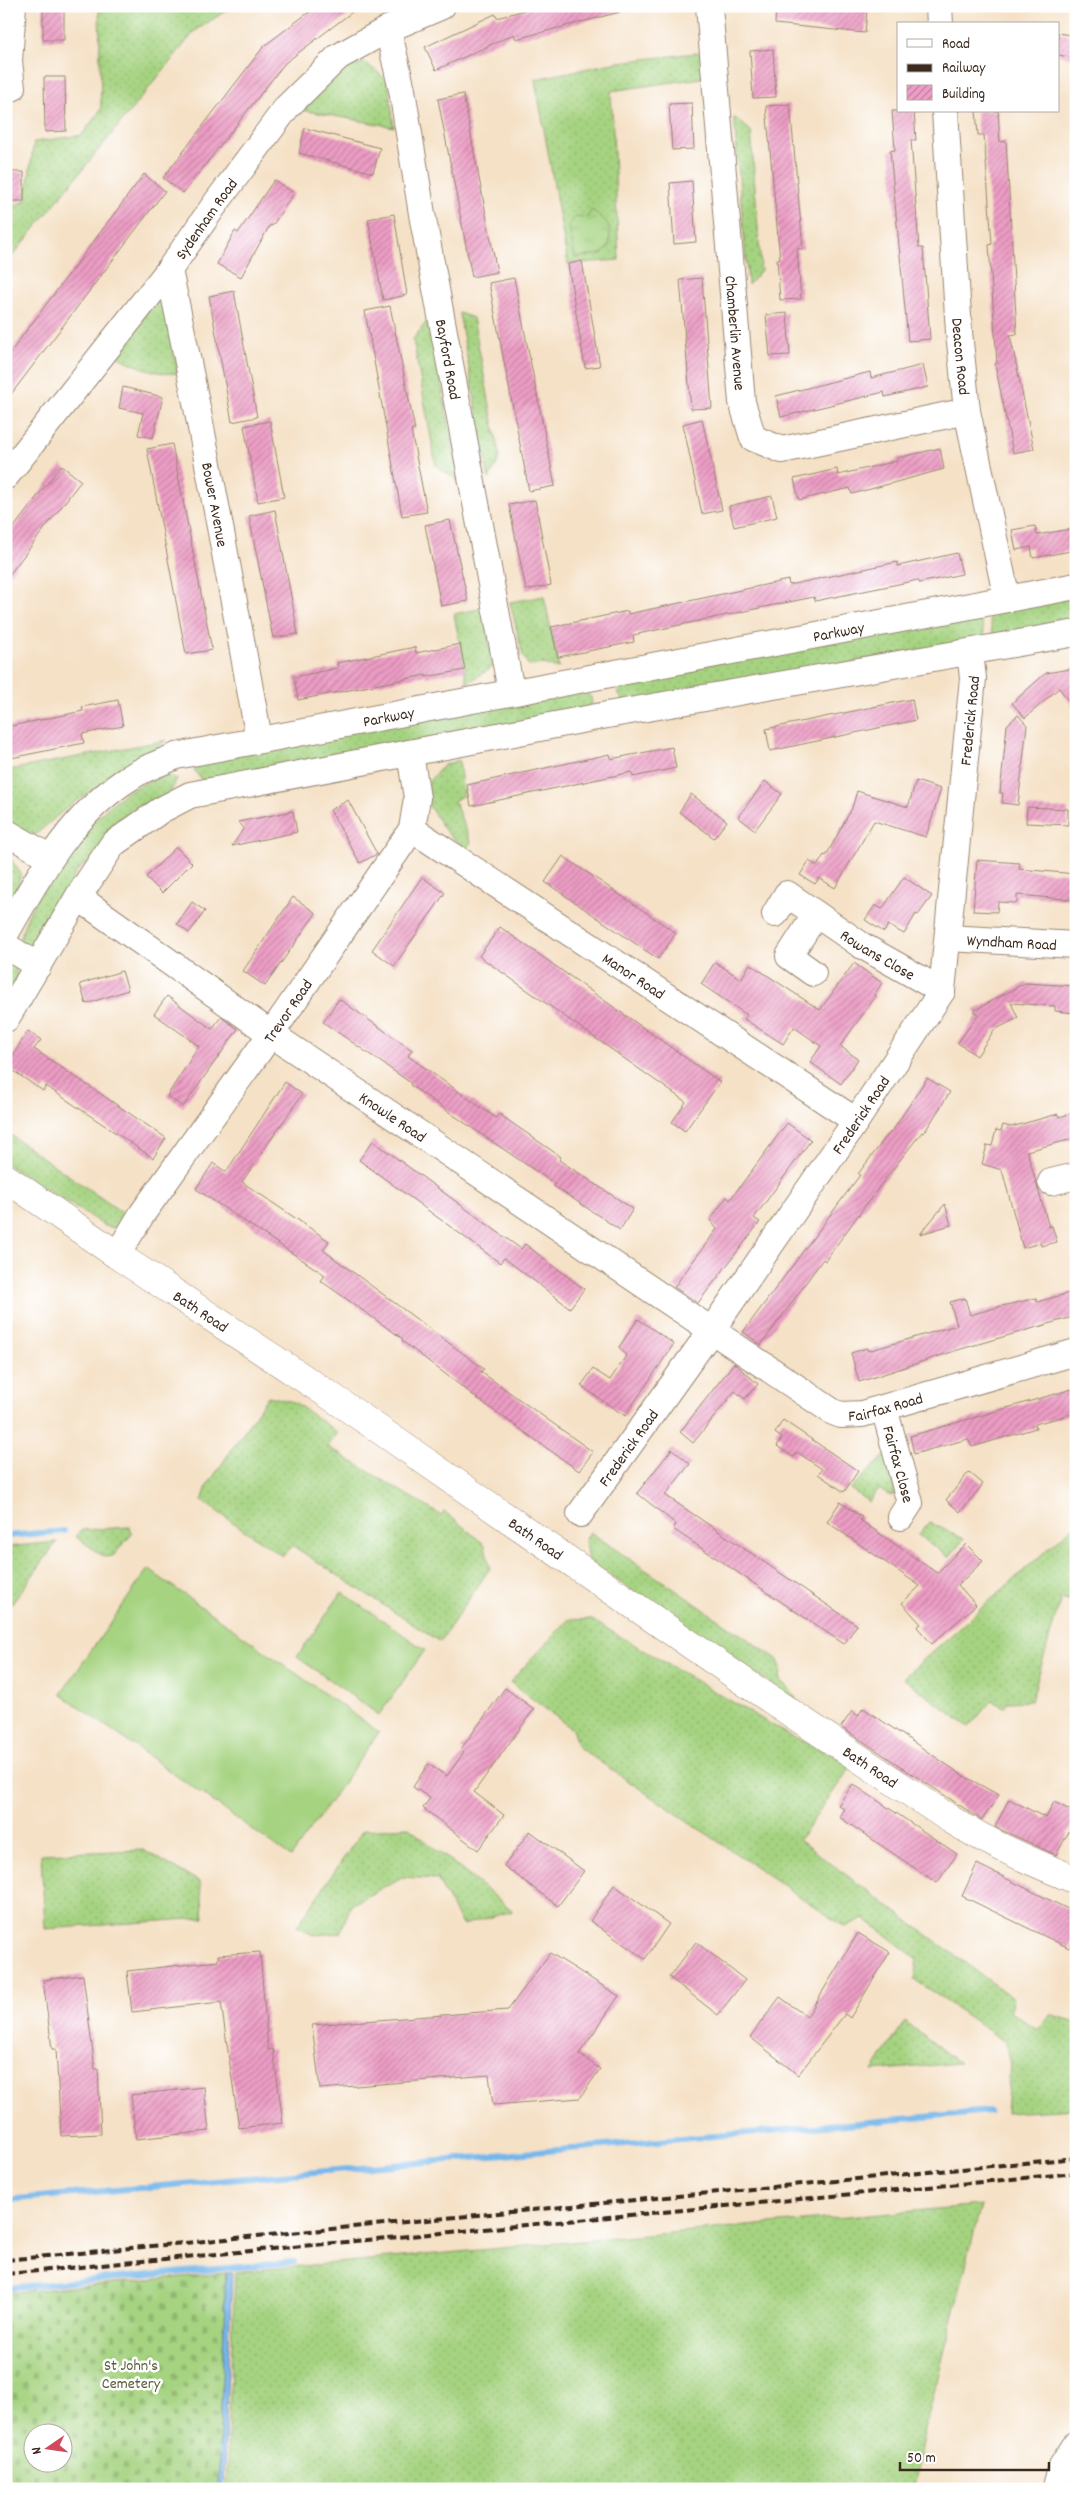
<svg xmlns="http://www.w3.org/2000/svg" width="1082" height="2495" viewBox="0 0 1082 2495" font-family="Dekko,sans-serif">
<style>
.grass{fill:url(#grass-dots);stroke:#707e4f}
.cemetery{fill:url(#cemetery-stones);stroke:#707e4f;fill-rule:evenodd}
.park{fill:url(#park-tufts);stroke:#707e4f}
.pitch{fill:#a5d380;stroke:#707e4f}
.water{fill:#76b7eb;stroke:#587084}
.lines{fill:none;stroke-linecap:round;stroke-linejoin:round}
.stream{stroke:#76b7eb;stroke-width:6}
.building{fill:url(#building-hatch)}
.minor-casing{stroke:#988672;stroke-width:28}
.major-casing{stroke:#988672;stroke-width:29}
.minor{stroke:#fff;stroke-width:26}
.major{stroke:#fff;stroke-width:28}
.rail{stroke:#3b2a1e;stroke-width:4;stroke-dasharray:8 4;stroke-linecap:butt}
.labels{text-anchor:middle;stroke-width:5;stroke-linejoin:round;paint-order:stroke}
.street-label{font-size:16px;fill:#3b2a1e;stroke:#fff}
.park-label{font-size:16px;fill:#5b5d3b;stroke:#fff}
</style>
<defs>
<pattern id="grass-dots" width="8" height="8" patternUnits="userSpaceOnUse" patternTransform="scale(1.25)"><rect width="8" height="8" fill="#a5d380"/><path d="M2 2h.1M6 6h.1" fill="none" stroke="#8fb56e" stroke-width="1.8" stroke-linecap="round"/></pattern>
<pattern id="cemetery-stones" width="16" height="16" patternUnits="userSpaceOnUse" patternTransform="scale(1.25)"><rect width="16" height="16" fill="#a5d380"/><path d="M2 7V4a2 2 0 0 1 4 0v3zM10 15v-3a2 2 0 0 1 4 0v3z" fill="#8fb56e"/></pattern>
<pattern id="park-tufts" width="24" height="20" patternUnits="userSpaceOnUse" patternTransform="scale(1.25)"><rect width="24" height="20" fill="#a5d380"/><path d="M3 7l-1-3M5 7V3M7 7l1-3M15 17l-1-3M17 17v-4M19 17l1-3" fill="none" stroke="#8fb56e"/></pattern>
<pattern id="building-hatch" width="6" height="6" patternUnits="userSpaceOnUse" patternTransform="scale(1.25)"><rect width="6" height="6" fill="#ed9dc5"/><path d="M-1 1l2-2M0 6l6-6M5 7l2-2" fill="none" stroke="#c1809f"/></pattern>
</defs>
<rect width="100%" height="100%" fill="#fff"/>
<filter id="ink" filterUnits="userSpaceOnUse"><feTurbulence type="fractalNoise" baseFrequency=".02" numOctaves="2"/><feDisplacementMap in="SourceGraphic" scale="10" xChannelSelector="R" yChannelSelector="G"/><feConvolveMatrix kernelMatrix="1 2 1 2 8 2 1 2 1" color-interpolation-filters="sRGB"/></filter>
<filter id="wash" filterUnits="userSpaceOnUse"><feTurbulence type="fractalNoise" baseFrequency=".0096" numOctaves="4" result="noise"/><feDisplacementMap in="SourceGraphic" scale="20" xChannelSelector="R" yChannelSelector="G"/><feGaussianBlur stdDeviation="1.12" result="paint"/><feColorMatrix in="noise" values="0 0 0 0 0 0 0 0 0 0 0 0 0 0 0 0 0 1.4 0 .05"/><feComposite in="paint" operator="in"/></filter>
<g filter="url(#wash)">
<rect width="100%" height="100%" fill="#f5e1c6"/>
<!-- grass -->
<path class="grass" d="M99 6H233L195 31 6 264V207L25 202 34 142 82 135 101 109Z
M713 51 715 76 611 91 619 260 568 264 535 79 618 62Z
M365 62 388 81 394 127 302 110 339 71Z
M734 117 751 131 761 270 748 285Z
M162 297 178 373C159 376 135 365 118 357L152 303Z
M459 313 473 318 500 457 489 479Z
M429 319 460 482 436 466 413 339Z
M544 596 559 668 543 664 529 666 523 656 510 602Z
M1076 596V620L993 635 988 612Z
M484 608 493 667 467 683 454 614Z
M980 614 985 638 626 705 618 693 622 680Z
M584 690 591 697 592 704 582 711 209 781 201 779 194 770 200 758Z
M167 740 69 806 35 835 6 823V760L9 770Z
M459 760 463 795 454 801 471 842 466 849 447 833 427 803 429 781 444 765Z
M166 775 177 779 170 793 77 871 39 942 29 946 20 942C25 899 87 823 121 796 133 786 152 781 166 775Z
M6 852 21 874 16 892 6 908Z
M10 962 16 968 17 981 6 999V963Z
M6 1132 130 1218 118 1229 105 1226 6 1164Z
M268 1396 294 1402 337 1432 328 1447 442 1516 444 1511 485 1545 490 1568 440 1642 293 1546 282 1556 202 1501 207 1486Z
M890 1451 895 1496 888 1495 879 1489 869 1502 850 1489Z
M929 1522 964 1539 949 1557 918 1535Z
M1076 1524V1602L1061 1598 1031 1701 1007 1702 1004 1707 992 1700 969 1727 903 1678Z
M130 1527 132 1534 113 1556 104 1557 75 1536 82 1530Z
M590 1532 777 1659 781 1667 780 1681 789 1688 798 1702 588 1561 585 1541Z
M57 1542 6 1612V1547Z
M569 1619 592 1620 784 1732 852 1765 799 1840 1014 1999 1010 2012 1038 2030 1050 2014 1076 2022V2109L1006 2113 1010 2064 1005 2042 914 1979 917 1959 864 1918 845 1927 578 1747 572 1729 510 1682Z
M408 1827 513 1911 462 1925 437 1879 402 1877 351 1905 340 1933 315 1935 297 1926 363 1830Z
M143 1850 200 1882 204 1918 45 1929 41 1854Z
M905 2021 959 2063 873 2071Z
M981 2205 923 2437 914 2489H226L235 2272Z"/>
<!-- cemetery -->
<path class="cemetery" d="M226 2273 218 2489H6V2293ZM32 2432H62V2462H32Z"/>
<!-- park -->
<path class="park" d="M592 210C610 223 611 225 609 247L601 254 575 258 569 225 576 216 587 217Z"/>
<!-- pitch -->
<path class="pitch" d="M148 1569 379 1732 291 1857 61 1694Z
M342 1592 425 1650 379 1715 297 1657Z"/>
<!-- water -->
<path class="water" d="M232 2272 223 2489H218L226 2273Z"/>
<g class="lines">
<!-- stream -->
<path class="stream" d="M6 1536 64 1531
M6 2200 990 2111
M6 2288 294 2262"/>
</g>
<g id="blocks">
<!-- building -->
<path class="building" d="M43 6H64V40H43Z
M317 6H360L285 63 183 193 163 178 264 46Z
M538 6H619L620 12 516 39 514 34 436 70 425 47 495 14 497 18Z
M776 6H832L867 10 865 33 775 24Z
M1058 33 1076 36V58L1058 55Z
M773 49 776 97 753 98 750 51Z
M44 77H65L66 131 45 132Z
M463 94 497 272 472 277 438 99Z
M692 103 694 149 672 150 669 104Z
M790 104 803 249H797L801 299 780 300 777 259H780L766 106Z
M892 111H914L916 140H911L919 248H923L930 339 908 341 892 171 890 151 895 150Z
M976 111H998L1000 142 1006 141 1017 334 1010 335 1034 449 1013 453 995 364 997 363 989 245 992 244 984 135H978Z
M305 128 380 148 373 173 299 153Z
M6 172H24V201H6Z
M144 174 165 191 6 401V358Z
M274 180 294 193 272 226 270 225 241 277 217 264 235 231 238 233Z
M692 181 696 242 674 244 670 183Z
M394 214 407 295 383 300 368 219Z
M582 261 600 366 585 368 568 264Z
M514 278 555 486 529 491 489 283Z
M702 278 712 408 691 409 680 280Z
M234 291 257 417 232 422 209 296Z
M390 306 415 430H411L427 512 402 516 365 311Z
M787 313 790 355 770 356 766 315Z
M923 365 928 387 885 397 884 392 781 417 776 396 870 372 871 378Z
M123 387 163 397 153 438 138 435 143 413 119 408Z
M702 419 722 510 702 514 683 424Z
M270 421 284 497 258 502 244 426Z
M172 444 212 650 186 654 147 449Z
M940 448 944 469 852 494 850 488 799 500 794 479 837 469 838 475 897 461V458Z
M61 465 81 481 6 579V538Z
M772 496 777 517 734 527 729 506Z
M535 500 551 585 526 590 509 505Z
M275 510 298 634 273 638 249 516Z
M450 520 468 601 441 606 425 525Z
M1035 526 1037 535 1076 528V550L1033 558 1031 547 1016 550 1012 530Z
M957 553 962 574 919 583 918 580 815 601 814 597 769 606 633 635 634 642 558 657 551 627 628 611V614L788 580 789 585 897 562 898 566Z
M460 644 465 670 426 677V675L298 700 294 677 338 668 337 663 415 647 416 653Z
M1076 668V674L1072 677 1076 711 1059 688 1025 718 1012 703 1046 673Z
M912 699 916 720 770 751 766 729Z
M118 700 123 726 82 734 84 743 6 759V727L83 711 82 707Z
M1018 715 1027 725 1018 805 1002 803 1003 793H1000L1007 725Z
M672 747 676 768 633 777 632 772 471 806 467 785 610 754 611 759Z
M765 781 782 794 755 830 738 817Z
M916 781 941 789 926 837 874 821 835 888 819 878 815 884 800 875 809 861 817 866 824 855 826 856 852 808 857 791 908 807Z
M691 794 727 821 714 838 679 812Z
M348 800 377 854 360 863 330 810Z
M1027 807 1068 809V825L1026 823Z
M293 811 297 832 232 846 244 828 238 822Z
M176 847 192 863 162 893 146 877Z
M563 856 676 933 658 959 545 882Z
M977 860 1020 863 1019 869 1076 874V900L1017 895V903L998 902 997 912 973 911Z
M422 877 445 893 394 966 372 950Z
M904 877 932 896 918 915 916 914 904 934 888 925 884 932 865 920 875 905 882 909Z
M293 897 316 913 265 986 243 971Z
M192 902 205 911 189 933 177 924Z
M500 927 720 1082 685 1131 672 1122 686 1102 479 956Z
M715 962 741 979 750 964 820 1010 854 963 882 983 874 995 876 996 840 1046 858 1059 841 1084 810 1062 821 1046 794 1027 783 1044 744 1019 747 1015 701 984Z
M122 971 128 990 86 1004 80 984Z
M1025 983 1076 986V1013L1055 1011V1006L1011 1003 1018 1018 994 1030 977 1056 958 1043 978 1014 973 1011Z
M167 996 212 1029 221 1017 238 1029 183 1107 167 1096 199 1046 154 1014Z
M339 999 412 1050 408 1056 496 1118 499 1114 561 1157 559 1160 633 1209 620 1230 554 1186 555 1184 475 1130 410 1085 411 1083 323 1022Z
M28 1031 41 1040 34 1049 166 1138 153 1158 46 1086 43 1091 6 1066Z
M927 1078 950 1092 924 1133 922 1132 878 1188 825 1261 823 1259 761 1345 743 1332 860 1175 858 1174 890 1132 891 1133Z
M285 1082 302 1094 242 1182 329 1241 323 1250 484 1369 481 1372 593 1452 579 1471 478 1399 402 1341 403 1339 321 1281 325 1275 196 1189 213 1163 226 1172Z
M1076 1112V1138L1027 1151 1049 1227 1052 1226 1057 1242 1041 1246 1040 1243 1023 1248 1002 1170 982 1164 987 1145 992 1146 996 1130 1001 1131 1003 1125 1011 1127 1058 1114 1059 1117Z
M787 1123 811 1140 754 1218 760 1222 698 1303 674 1287 717 1229 710 1220 727 1197 730 1200Z
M373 1141 521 1249 525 1244 584 1289 570 1308 504 1258 500 1263 359 1160Z
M945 1204 951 1225 920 1234Z
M1076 1291V1316L961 1349 859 1382 851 1353 867 1348 868 1351 957 1325 950 1302 965 1298 970 1315 1002 1306 1036 1298 1037 1302Z
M638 1319 674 1344 625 1416 581 1386 593 1369 610 1380 626 1356 619 1347Z
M734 1363 758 1384 745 1399 735 1391 693 1443 680 1432Z
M1076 1388V1413L1035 1424 1036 1428 972 1447 968 1439 914 1454 910 1436Z
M783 1420 858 1471 844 1492 818 1474 822 1469 797 1452 793 1457 777 1446 782 1438 775 1433Z
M672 1449 690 1464 665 1495 857 1625 844 1644 673 1529 676 1524 637 1493Z
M969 1472 983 1484 960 1512 946 1500Z
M840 1502 862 1517 860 1520 937 1573 966 1544 983 1561 958 1585 976 1605 932 1644 917 1627 921 1624 902 1603 920 1586 827 1522Z
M505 1688 534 1709 474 1792 504 1815 478 1850 423 1808 430 1798 413 1787 428 1764 447 1776 464 1752 461 1749Z
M863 1708 962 1775 999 1795 982 1820 841 1727 852 1711 858 1716Z
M853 1784 957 1854 937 1883 839 1817 844 1809 838 1805Z
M1009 1799 1046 1818 1054 1802 1076 1813V1819L1056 1855 995 1827Z
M530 1831 584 1871 558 1906 504 1866Z
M977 1864 1076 1913V1935L1069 1948 962 1896Z
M614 1885 669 1924 645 1959 590 1921Z
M858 1933 890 1952 850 2018 845 2014 798 2075 750 2037 780 1997 807 2017Z
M696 1942 745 1980 718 2015 669 1977Z
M260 1952 268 2050 273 2049 283 2123 239 2128 221 2002 132 2012 127 1971 218 1961V1955Z
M550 1953 619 1996 579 2054 600 2069 580 2098 493 2105 489 2075 320 2089 312 2025 508 2010Z
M83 1975 95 2069H98L101 2134 61 2136 56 2049H52L43 1980Z
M204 2087 209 2131 136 2139 131 2095Z"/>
</g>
</g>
<g filter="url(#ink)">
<use href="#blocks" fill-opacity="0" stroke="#988672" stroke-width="1"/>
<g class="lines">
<defs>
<g id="minor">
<path id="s1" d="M709 6 742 402 753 438 782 450 967 411"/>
<path d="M939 6 940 24"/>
<path id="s2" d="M388 29 402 90 422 214 511 691"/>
<path d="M12 88 9 61 13 6"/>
<path id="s3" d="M945 111 959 332 967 411 1007 599"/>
<path id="s4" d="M169 270C202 426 231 583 259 739"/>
<path id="s5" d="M6 476 169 270 216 203 287 107 338 57 388 29 442 6"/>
<path id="s6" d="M412 829 856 1121"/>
<path d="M6 832 49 857"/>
<path id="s7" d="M78 897 271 1034 833 1412 841 1415 862 1414 1076 1352"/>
<path d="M775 914 787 894 816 914 789 956 813 973"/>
<path id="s8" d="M816 914 861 945 942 991"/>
<path id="s9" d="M6 933C39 875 72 813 131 777 144 768 161 763 176 756L1076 586"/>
<path id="s10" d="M948 938 1076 945"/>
<path d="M6 946 38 966"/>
<path d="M6 1019 78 897 113 844 161 810 190 795 607 715 1076 633"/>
<path d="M1051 1182 1076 1176"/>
<path id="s11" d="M117 1255 142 1214 271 1034 412 829 417 798 410 753"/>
<path id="s12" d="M884 1408 910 1503 901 1517"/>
<path id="s13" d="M580 1514 711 1331 856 1121 942 991 973 678 970 653"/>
<path d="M1055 2489 1062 2466 1076 2444"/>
</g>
<g id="major">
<path id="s14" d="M6 1178 117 1255 335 1399 752 1687 950 1819C990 1844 1032 1862 1076 1880"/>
</g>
</defs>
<!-- minor casing -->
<use href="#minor" class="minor-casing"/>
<!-- major casing -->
<use href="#major" class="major-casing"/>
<!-- minor -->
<use href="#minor" class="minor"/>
<!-- major -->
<use href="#major" class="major"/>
<!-- rail -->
<path class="rail" d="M6 2260 1076 2158
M6 2274 1076 2173"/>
</g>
</g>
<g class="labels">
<!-- street labels -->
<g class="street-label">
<text dy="6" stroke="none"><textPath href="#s5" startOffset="326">Sydenham Road</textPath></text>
<text dy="6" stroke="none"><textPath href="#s1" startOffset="328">Chamberlin Avenue</textPath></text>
<text dy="6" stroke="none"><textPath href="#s3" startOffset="246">Deacon Road</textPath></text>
<text dy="6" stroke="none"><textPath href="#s2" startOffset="336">Bayford Road</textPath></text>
<text dy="6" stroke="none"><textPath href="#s4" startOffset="239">Bower Avenue</textPath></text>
<text dy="6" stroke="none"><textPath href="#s9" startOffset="926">Parkway</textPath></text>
<text dy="6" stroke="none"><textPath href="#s9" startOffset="468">Parkway</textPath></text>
<text dy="6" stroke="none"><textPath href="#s13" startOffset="908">Frederick Road</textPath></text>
<text dy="6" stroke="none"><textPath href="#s10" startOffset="64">Wyndham Road</textPath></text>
<text dy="6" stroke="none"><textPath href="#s8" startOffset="74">Rowans Close</textPath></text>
<text dy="6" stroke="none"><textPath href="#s6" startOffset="266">Manor Road</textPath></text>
<text dy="6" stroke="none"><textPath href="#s11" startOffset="298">Trevor Road</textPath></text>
<text dy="6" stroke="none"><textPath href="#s7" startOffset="384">Knowle Road</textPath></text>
<text dy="6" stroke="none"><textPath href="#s13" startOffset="488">Frederick Road</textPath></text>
<text dy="6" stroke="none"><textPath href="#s14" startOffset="236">Bath Road</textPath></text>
<text dy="6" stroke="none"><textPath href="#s7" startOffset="968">Fairfax Road</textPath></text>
<text dy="6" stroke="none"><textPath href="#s13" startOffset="82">Frederick Road</textPath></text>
<text dy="6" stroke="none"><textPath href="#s12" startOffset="58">Fairfax Close</textPath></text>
<text dy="6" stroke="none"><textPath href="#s14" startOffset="641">Bath Road</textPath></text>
<text dy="6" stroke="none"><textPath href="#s14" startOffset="1046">Bath Road</textPath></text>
</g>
<!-- park labels -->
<g class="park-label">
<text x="131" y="2370">St John's<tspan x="131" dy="18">Cemetery</tspan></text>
</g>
</g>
<!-- margin -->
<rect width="1082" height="2495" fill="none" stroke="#fff" stroke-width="25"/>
<!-- legend -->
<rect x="897" y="22" width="162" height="90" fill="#ffffff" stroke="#b1aaa5"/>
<rect x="907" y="39" width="25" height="8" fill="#ffffff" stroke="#b1aaa5"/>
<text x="942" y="48" font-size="15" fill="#3b2a1e">Road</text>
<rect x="907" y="64" width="25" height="8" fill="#3b2a1e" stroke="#b1aaa5"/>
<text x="942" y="72" font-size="15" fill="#3b2a1e">Railway</text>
<rect x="907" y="85" width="25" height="15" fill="url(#building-hatch)" stroke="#b1aaa5"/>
<text x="942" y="98" font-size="15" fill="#3b2a1e">Building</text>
<!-- north arrow -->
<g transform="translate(48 2448) rotate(257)"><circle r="24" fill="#ffffff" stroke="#b1aaa5"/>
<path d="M0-4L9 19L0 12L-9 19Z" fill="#d1495b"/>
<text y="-8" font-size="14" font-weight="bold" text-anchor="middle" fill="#3b2a1e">N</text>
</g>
<!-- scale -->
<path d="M900 2462v8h149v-8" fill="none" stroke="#3b2a1e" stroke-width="2.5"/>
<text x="907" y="2462" font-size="15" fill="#3b2a1e" stroke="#ffffff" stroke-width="4" paint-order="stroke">50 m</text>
</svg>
